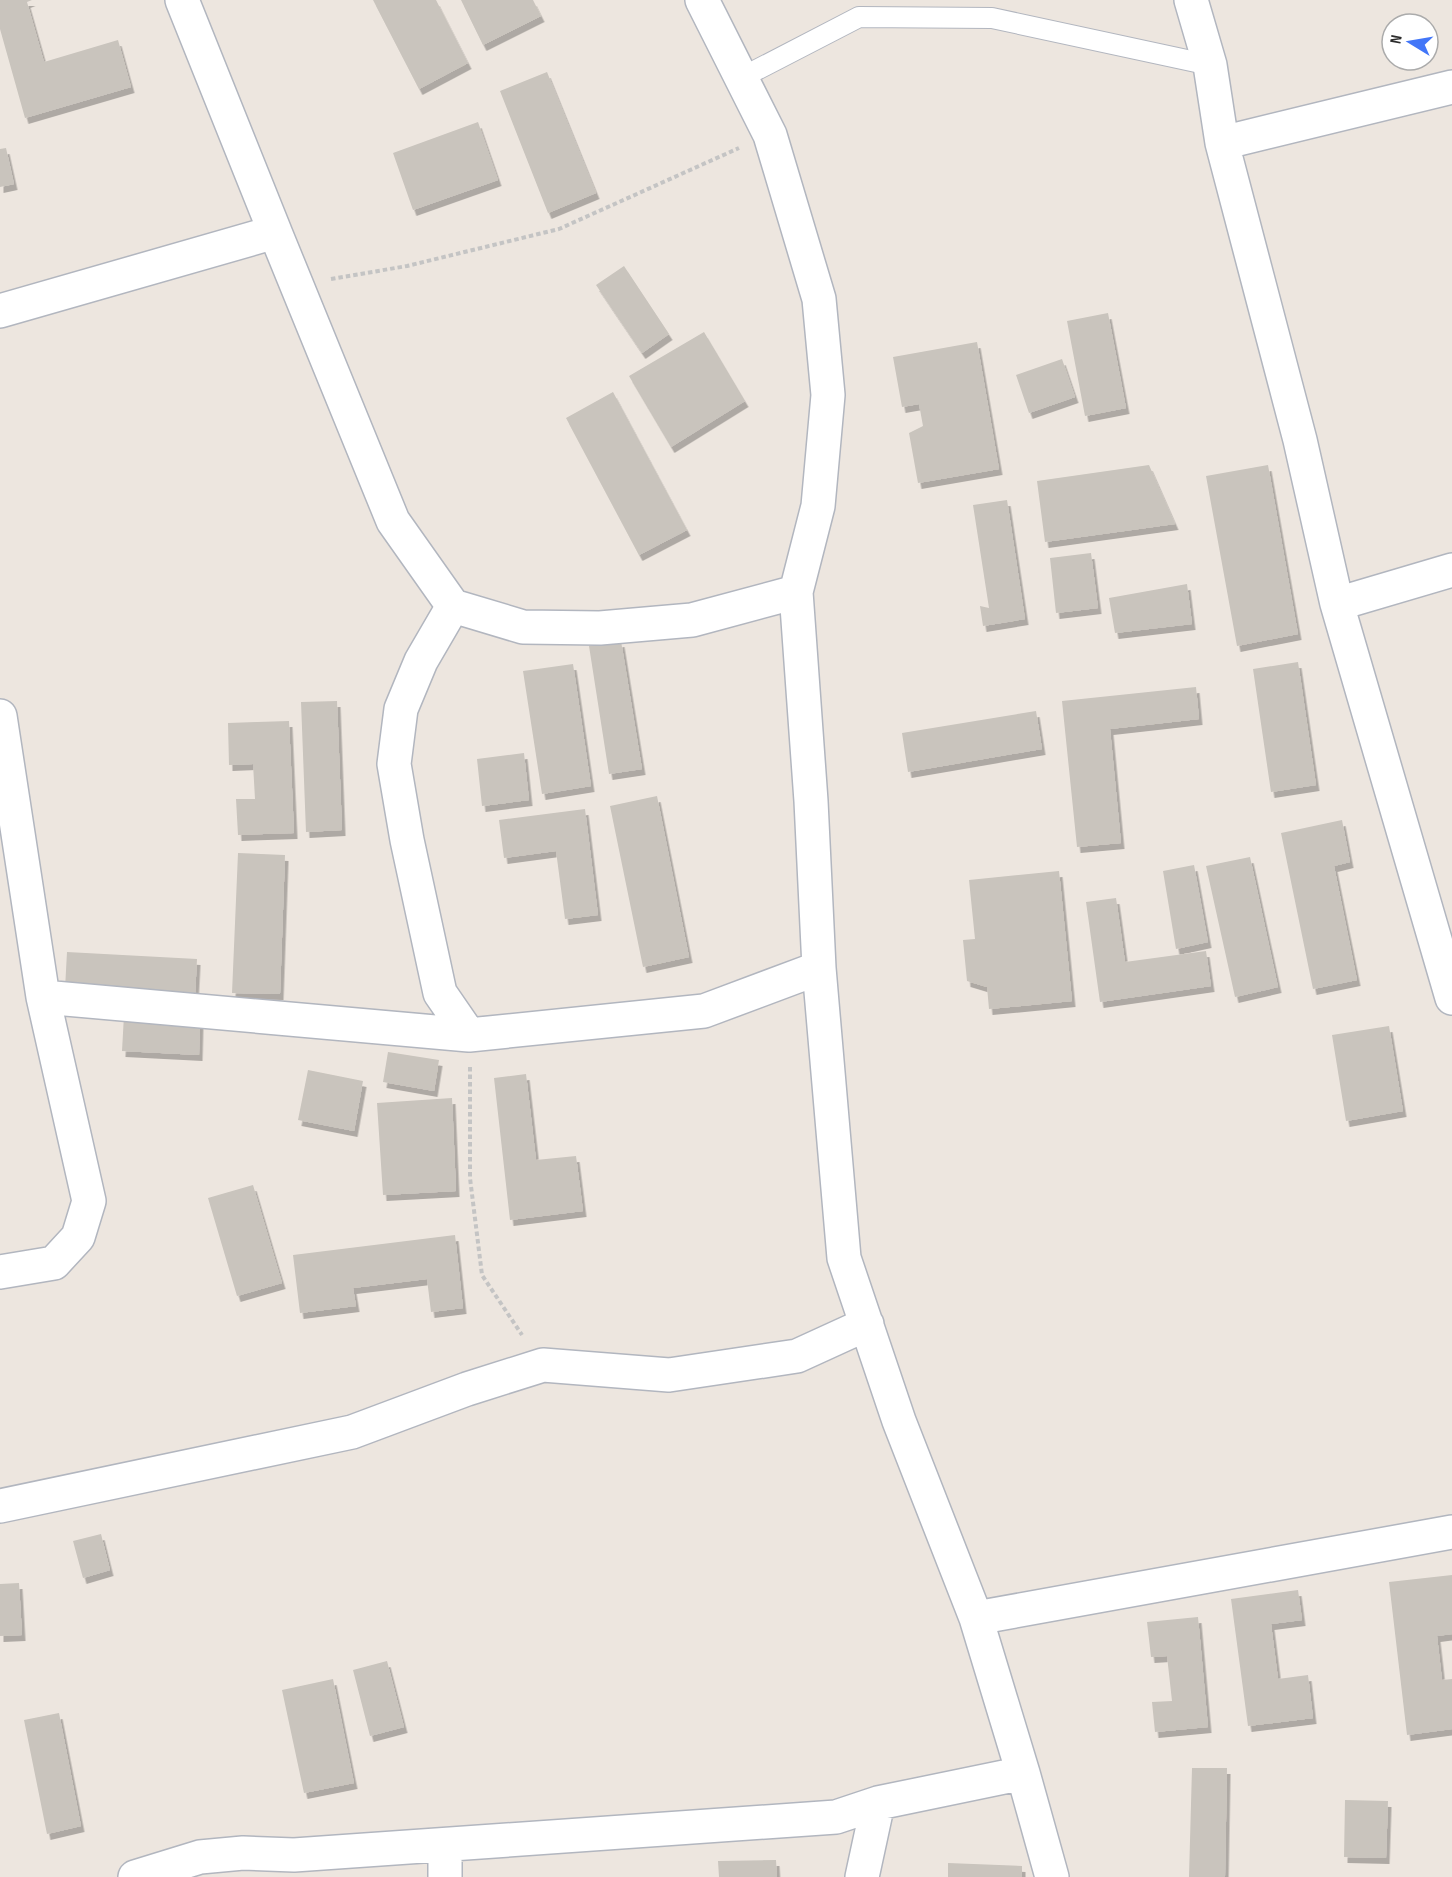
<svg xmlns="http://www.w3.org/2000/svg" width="1452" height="1877" viewBox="0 0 1452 1877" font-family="'Sofia Sans Condensed',sans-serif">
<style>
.building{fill:#c9c4bd;filter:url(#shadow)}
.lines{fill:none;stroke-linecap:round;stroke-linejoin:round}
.lane-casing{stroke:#b2b6bf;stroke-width:22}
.street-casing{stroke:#b2b6bf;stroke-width:36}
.path{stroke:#c4c4c4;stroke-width:4;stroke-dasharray:4.5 3;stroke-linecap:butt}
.lane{stroke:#fff;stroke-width:20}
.street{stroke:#fff;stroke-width:33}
</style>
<defs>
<filter id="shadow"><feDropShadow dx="3.5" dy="6" stdDeviation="0" flood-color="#0004"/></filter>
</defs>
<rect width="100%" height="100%" fill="#ede6df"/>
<!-- building -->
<path class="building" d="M0 0H32L27 2 44 62 118 40 131 87 25 118 0 29Z
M373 0H436L468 63 419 89Z
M461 0H533L541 16 483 45Z
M547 72 596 193 548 213 500 91Z
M478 122 498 180 413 210 393 153Z
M6 148 14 184 0 187V149Z
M624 266 669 334 642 353 596 285Z
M1108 313 1126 408 1085 416 1067 321Z
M704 332 745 401 671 447 629 376Z
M977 342 999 469 918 483 909 433 923 426 919 404 902 407 893 357Z
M1062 359 1075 397 1029 413 1016 375Z
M613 392 687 530 639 555 566 418Z
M1149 465 1175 524 1045 542 1037 481Z
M1268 465 1298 634 1237 646 1206 476Z
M1007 500 1025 619 983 626 980 606 989 608 973 505Z
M1091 553 1098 608 1056 613 1050 558Z
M1187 584 1192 624 1115 633 1109 598Z
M621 641 642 769 609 774 589 646Z
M1298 662 1316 785 1271 792 1253 669Z
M573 664 591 786 542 794 523 671Z
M1196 687 1199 719 1110 729 1121 843 1077 847 1062 701Z
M337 701 342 830 306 832 301 702Z
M1036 711 1042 749 908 772 902 733Z
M289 721 294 833 238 835 236 799H255L253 764 229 765 228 723Z
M524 753 529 800 482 806 477 759Z
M657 796 689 957 643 967 610 806Z
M585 809 598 915 565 919 556 851 504 858 499 820Z
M1342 820 1350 862 1334 866 1357 980 1313 989 1281 833Z
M238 853 285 855 280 994 232 993Z
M1250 857 1278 987 1235 997 1206 866Z
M1194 865 1208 942 1176 949 1163 871Z
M1059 871 1072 1001 989 1009 987 987 967 981 963 940 975 939 969 880Z
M1116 898 1125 962 1206 951 1211 986 1100 1002 1086 902Z
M67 952 197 959 195 996 65 989Z
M124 1015 200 1018 199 1055 122 1051Z
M1389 1026 1403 1111 1346 1121 1332 1035Z
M388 1052 439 1060 434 1091 383 1082Z
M308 1070 363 1081 354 1131 298 1120Z
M526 1074 536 1160 576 1156 583 1211 510 1220 494 1078Z
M452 1098 456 1191 383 1195 377 1103Z
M253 1185 282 1283 237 1296 208 1198Z
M455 1235 463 1308 431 1312 427 1279 353 1288 356 1306 300 1313 293 1255Z
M101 1534 110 1570 83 1578 73 1541Z
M1452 1575V1634L1437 1636 1442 1680 1452 1679V1729L1407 1735 1389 1582Z
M19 1583 22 1635 0 1636V1584Z
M1298 1590 1302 1620 1271 1624 1278 1679 1308 1675 1313 1718 1248 1726 1231 1599Z
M1198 1617 1208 1727 1155 1732 1152 1702 1172 1701 1167 1656 1151 1657 1147 1622Z
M387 1661 404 1727 370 1736 353 1670Z
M333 1679 354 1783 304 1793 282 1690Z
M59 1713 81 1826 47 1834 24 1720Z
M1192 1768H1227L1225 1877H1189Z
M1345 1800 1388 1801 1386 1858 1344 1857Z
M776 1860 777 1877H719L718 1861Z
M948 1863 1022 1866V1877H948Z"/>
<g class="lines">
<defs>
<path id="lane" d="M741 78 859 17 992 18 1210 65"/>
<path id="street" d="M1191 0 1210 65 1222 143 1300 440 1337 604 1452 570
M1222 143 1452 87
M275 232 393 521 453 606 523 627 600 628 692 620 796 592 818 506 828 395 819 299 770 135 702 0
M0 311 275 232 182 0
M796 592 811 801 819 968 844 1258 899 1421 976 1618 1023 1773 1052 1877
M1337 604 1452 998
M453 606 421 661 401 709 394 764 407 840 440 993 469 1035 704 1011 819 968
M0 716 43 997 89 1201 78 1237 54 1263 0 1272
M43 997 469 1035
M0 1506 352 1432 467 1389 543 1365 669 1375 797 1356 867 1324
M976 1618 1452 1532
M445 1845V1877
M135 1877 200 1857 243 1853 294 1855 836 1817 878 1803 1023 1773
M862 1877 878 1803"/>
</defs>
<!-- lane casing -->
<use href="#lane" class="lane-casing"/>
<!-- street casing -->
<use href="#street" class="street-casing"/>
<!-- path -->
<path class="path" d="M331 279 407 266 559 229 739 148
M470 1067V1178L482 1275 522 1335"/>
<!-- lane -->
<use href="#lane" class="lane"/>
<!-- street -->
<use href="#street" class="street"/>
</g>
<!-- north arrow -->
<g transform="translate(1410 42) rotate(281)"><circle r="28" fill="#ffffff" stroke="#ababab" stroke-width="1.5"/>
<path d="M0-4.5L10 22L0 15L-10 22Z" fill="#4276f8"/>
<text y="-9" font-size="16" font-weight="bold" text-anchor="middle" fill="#2c2c2c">N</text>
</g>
</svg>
